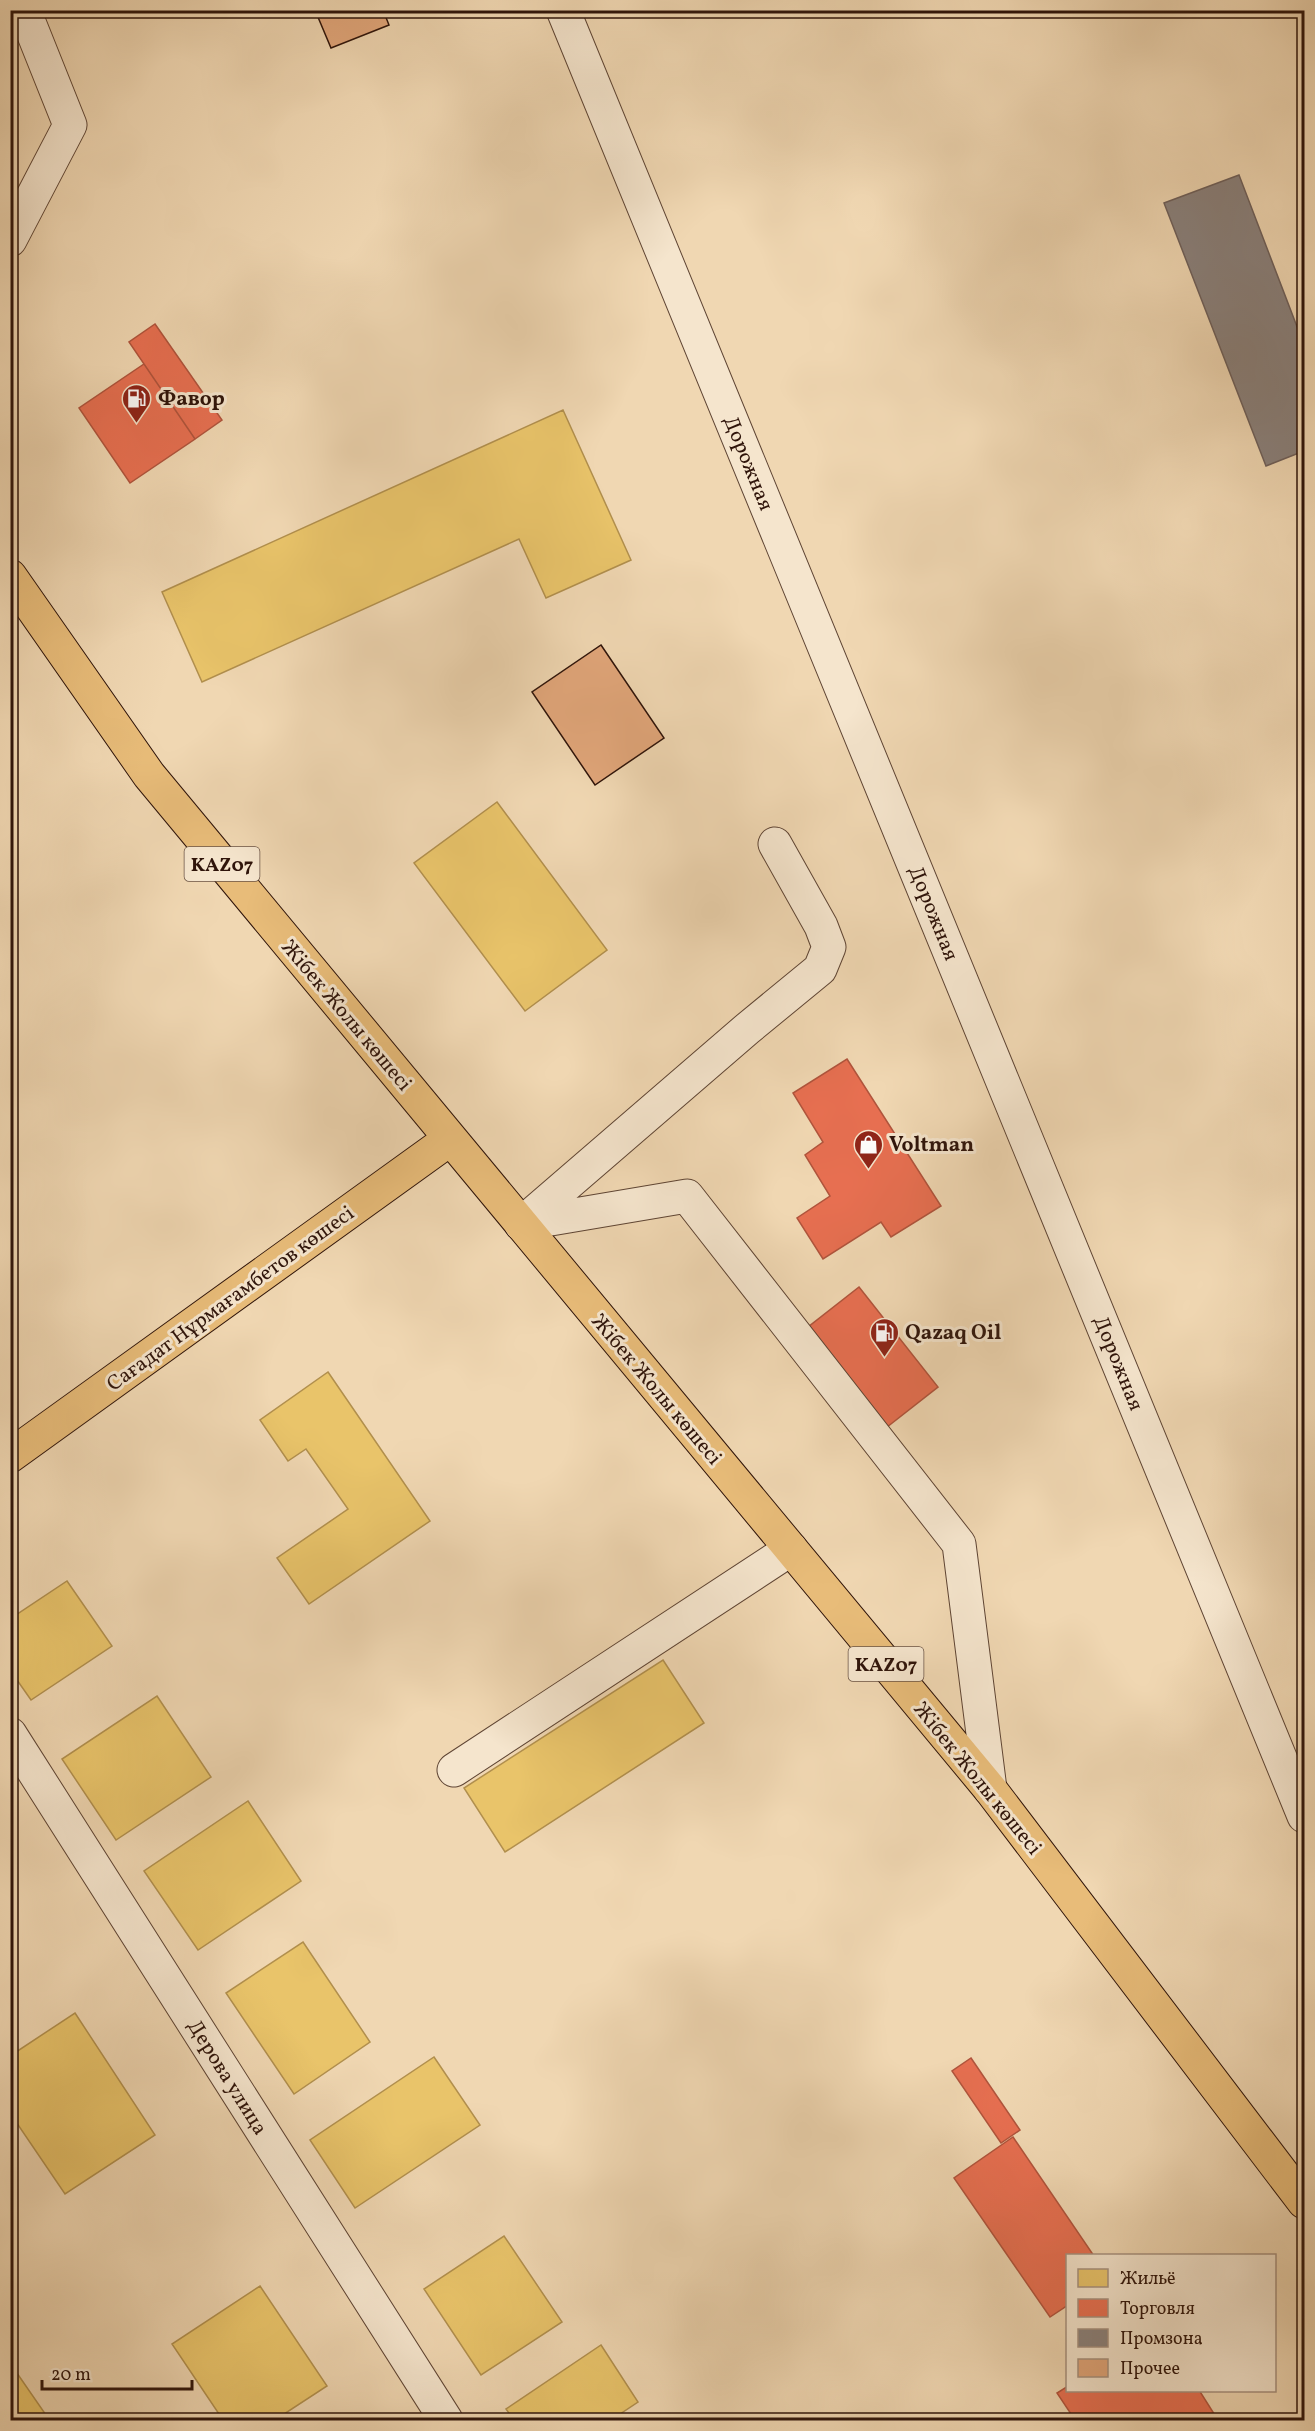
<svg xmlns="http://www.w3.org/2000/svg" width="1315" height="2431" viewBox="0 0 1315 2431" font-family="Vollkorn,serif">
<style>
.homes{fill:#e9c46a;stroke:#b18f4d;stroke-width:1.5}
.shops{fill:#e76f51;stroke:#b0543c;stroke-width:1.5}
.industry{fill:#8a817c;stroke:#6f605a;stroke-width:1.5}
.building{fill:#e1a67a;stroke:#2f140a;stroke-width:1.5}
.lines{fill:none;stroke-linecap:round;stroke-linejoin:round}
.minor-casing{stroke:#5f4534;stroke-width:35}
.major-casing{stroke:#2f140a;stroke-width:35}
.highway-casing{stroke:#2f140a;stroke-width:35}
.minor{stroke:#f5e5cd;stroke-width:33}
.major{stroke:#e8bc79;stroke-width:33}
.highway{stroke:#e8bc79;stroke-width:33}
.labels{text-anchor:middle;stroke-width:6;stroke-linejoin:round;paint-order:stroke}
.shield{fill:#f5e5cd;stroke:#6a5344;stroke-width:1.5}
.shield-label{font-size:20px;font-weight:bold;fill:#2f140a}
.poi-label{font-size:21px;font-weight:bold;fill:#2f140a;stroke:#f5e5cd;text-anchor:start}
.street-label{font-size:21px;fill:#2f140a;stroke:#f5e5cd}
</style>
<rect width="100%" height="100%" fill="#f0d7b2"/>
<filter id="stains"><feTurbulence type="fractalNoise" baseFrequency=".00333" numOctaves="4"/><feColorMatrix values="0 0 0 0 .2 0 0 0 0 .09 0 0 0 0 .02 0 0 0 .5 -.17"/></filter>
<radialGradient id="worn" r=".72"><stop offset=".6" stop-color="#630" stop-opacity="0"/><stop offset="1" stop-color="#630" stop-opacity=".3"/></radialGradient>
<!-- homes -->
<path class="homes" d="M563 410 631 560 546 598 519 539 202 682 162 592Z
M497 802 607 950 525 1011 414 863Z
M328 1372 430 1521 309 1604 277 1558 348 1509 306 1449 288 1461 260 1420Z
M67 1581 112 1646 31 1700 10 1670V1619Z
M663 1660 704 1723 505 1852 464 1788Z
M157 1696 211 1777 116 1840 62 1759Z
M248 1801 301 1881 198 1950 144 1871Z
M303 1942 370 2042 294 2094 226 1993Z
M75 2013 155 2135 65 2194 10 2113V2056Z
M434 2057 480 2125 355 2208 310 2140Z
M504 2236 562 2322 481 2375 424 2289Z
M260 2286 327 2386 275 2420H223L172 2344Z
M601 2345 638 2402 611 2420H514L506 2409Z
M10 2363 46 2415 38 2420H10Z"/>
<!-- shops -->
<path class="shops" d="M155 324 222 420 195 439 129 342Z
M144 364 195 439 130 483 79 408Z
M847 1059 941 1206 891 1237 881 1222 823 1259 797 1218 830 1196 805 1155 823 1142 793 1093Z
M859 1287 938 1387 882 1431 803 1331Z
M971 2058 1020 2130 1001 2143 952 2071Z
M1013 2137 1094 2256H1068V2305L1050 2317 954 2178Z
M1068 2386V2390H1199L1218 2420H1075L1057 2393Z"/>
<!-- industry -->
<path class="industry" d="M1239 175 1304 345V451L1266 466 1164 203Z"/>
<!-- building -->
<path class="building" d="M315 10H383L389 25 331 48Z
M601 645 664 738 595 785 532 692Z"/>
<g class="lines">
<defs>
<path id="minor" d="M563 10 1304 1816
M10 240 70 125 24 10
M521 1224 687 1196 959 1544 990 1789
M521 1224 747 1029 820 969 829 947 821 926 775 844
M10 1734 446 2420
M454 1770 791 1549"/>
<path id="major" d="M10 1456 450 1139"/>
<path id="highway" d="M10 576 149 775 990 1789 1304 2202"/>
</defs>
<!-- minor casing -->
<use href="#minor" class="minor-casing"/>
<!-- major casing -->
<use href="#major" class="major-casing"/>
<!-- highway casing -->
<use href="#highway" class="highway-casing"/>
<!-- minor -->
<use href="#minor" class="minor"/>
<!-- major -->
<use href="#major" class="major"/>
<!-- highway -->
<use href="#highway" class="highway"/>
</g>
<!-- icons -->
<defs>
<symbol id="fuel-pin" viewBox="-11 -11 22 30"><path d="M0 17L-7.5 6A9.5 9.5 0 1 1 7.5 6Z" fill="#8f2418" stroke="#f5e5cd"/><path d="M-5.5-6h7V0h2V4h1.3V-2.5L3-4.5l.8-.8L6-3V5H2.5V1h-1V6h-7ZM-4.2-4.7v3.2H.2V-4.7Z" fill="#fff"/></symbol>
<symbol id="shop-pin" viewBox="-11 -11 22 30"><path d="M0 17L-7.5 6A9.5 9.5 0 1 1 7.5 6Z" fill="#8f2418" stroke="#f5e5cd"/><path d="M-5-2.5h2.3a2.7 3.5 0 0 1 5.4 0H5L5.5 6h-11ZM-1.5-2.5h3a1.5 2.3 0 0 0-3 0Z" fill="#fff"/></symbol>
</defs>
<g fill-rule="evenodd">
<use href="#fuel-pin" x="120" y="382" width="33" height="45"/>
<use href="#shop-pin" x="852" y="1128" width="33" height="45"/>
<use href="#fuel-pin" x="868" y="1316" width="33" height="45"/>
</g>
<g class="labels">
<!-- shield labels -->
<g class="shield">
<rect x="184.5" y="847" width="75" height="34" rx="4.5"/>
<rect x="848.5" y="1647" width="75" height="34" rx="4.5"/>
</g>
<g class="shield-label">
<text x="222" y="871">KAZ07</text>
<text x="886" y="1671">KAZ07</text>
</g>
<!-- poi labels -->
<g class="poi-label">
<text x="158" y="405">Фавор</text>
<text x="889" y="1151">Voltman</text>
<text x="905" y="1339">Qazaq Oil</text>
</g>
<!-- street labels -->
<g class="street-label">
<text transform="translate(749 463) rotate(68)" y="7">Дорожная</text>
<text transform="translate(934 913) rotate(68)" y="7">Дорожная</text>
<text transform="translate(347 1015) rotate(50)" y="7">Жібек Жолы көшесі</text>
<text transform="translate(230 1298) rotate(-36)" y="7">Сағадат Нұрмағамбетов көшесі</text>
<text transform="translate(1119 1363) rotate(68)" y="7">Дорожная</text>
<text transform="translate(657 1389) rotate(50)" y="7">Жібек Жолы көшесі</text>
<text transform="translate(978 1778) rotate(51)" y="7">Жібек Жолы көшесі</text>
<text transform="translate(228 2077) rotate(58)" y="7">Дерова улица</text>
</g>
</g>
<!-- margin -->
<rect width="1315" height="2431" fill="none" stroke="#f0d7b2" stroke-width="36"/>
<rect x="12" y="12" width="1291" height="2407" fill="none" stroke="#2f140a" stroke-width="3"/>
<rect x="18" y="18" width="1279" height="2395" fill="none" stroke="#2f140a" stroke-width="1.5"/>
<!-- legend -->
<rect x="1066" y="2254" width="210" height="138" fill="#f5e5cd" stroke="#a6917f" stroke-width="1.5"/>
<rect x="1078" y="2269" width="30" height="18" fill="#e9c46a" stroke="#a6917f" stroke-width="1.5"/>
<text x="1120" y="2284" font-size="18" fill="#2f140a">Жильё</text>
<rect x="1078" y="2299" width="30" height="18" fill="#e76f51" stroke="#a6917f" stroke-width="1.5"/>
<text x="1120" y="2314" font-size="18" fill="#2f140a">Торговля</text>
<rect x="1078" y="2329" width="30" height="18" fill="#8a817c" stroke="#a6917f" stroke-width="1.5"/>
<text x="1120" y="2344" font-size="18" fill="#2f140a">Промзона</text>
<rect x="1078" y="2359" width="30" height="18" fill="#e1a67a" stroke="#a6917f" stroke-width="1.5"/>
<text x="1120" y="2374" font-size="18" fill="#2f140a">Прочее</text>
<!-- scale -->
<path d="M42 2380v9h150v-9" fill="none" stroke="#2f140a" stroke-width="3"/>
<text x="51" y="2380" font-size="18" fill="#2f140a" stroke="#f5e5cd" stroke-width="4.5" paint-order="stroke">20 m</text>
<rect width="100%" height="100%" filter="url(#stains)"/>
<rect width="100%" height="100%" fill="url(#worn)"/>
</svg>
